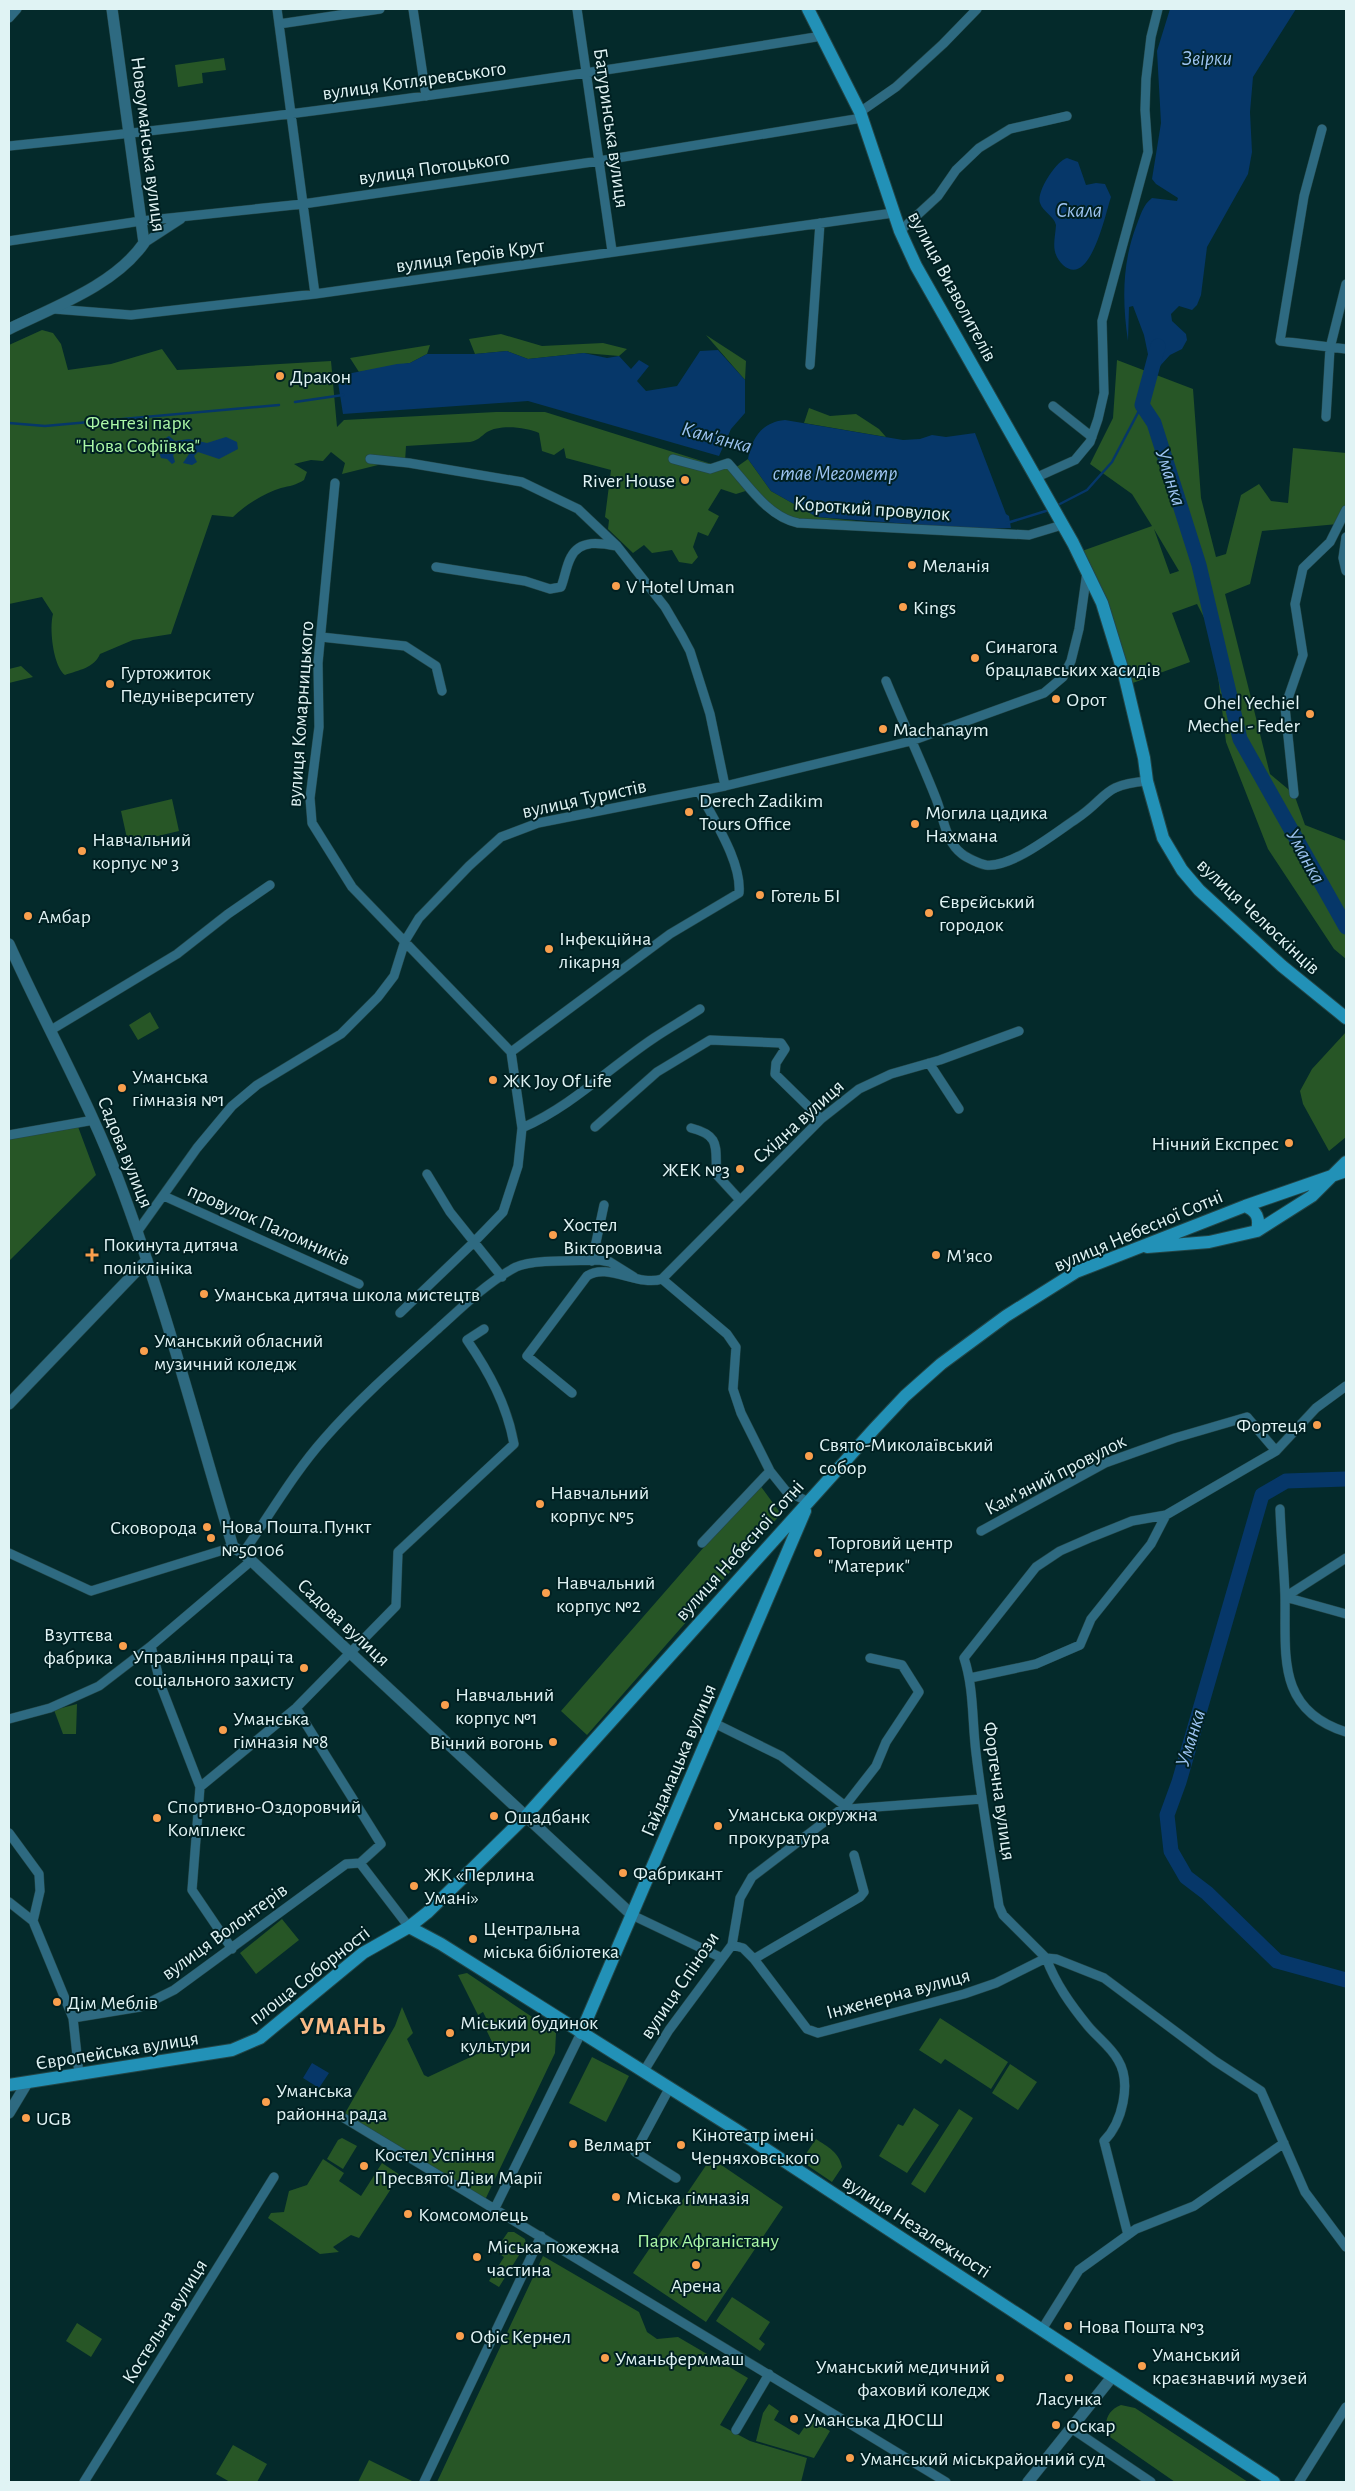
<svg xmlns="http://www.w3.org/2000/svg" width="1355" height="2491" viewBox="0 0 1355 2491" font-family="'Alegreya Sans',sans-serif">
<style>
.green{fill:#275626;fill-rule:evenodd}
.water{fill:#063769}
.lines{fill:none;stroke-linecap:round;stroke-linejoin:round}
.stream{stroke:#063769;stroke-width:2.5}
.river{stroke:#063769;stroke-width:15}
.minor-casing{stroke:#234647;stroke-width:10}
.tertiary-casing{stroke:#234647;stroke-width:12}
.secondary-casing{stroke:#234647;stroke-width:14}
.minor{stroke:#2e6a81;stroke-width:9}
.tertiary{stroke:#2e6a81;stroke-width:11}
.secondary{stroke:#2291b7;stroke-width:12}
.poi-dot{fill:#f99f4d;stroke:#002022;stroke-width:2}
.labels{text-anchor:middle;stroke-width:4;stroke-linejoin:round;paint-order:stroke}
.street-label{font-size:20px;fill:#e0f3f4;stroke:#002022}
.poi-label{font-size:20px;fill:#e0f3f4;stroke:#002022;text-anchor:start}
.park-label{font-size:20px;fill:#abf7a7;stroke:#002022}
.water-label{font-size:21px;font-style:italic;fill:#9cc3f1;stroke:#002022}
.district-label{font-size:25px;font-weight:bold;letter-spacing:1px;fill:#f9ba86;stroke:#002022}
</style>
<rect width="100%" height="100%" fill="#042a2b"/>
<!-- green -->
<path class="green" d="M224 58 226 70 202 73 203 83 178 87 175 65Z
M42 330 53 333 61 344 68 370 111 364 162 349 177 370 331 361 337 427 344 420 496 412H545L721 467 738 466 748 459 771 491 817 517 867 522 866 528 786 521 752 489 736 494 721 489 708 510 719 516 708 536 698 532 693 547 698 557 692 564 679 562 672 550 652 553 644 545 633 553 608 529 609 520 605 517 611 470 566 458 564 448 554 455 542 451 539 433C527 427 499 424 487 432 480 437 479 440 470 442L406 446 405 462 394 461 342 474 345 463 331 452 323 461 311 460 294 464 307 472 304 480C296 485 290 486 281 488 265 493 245 505 233 517L212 515 171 634 133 640 100 654C94 668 79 670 65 675 53 666 49 628 53 614L42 597 9 604V345Z
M501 334 542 346 603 343 627 349 619 356 584 353 528 359 507 351 475 354 469 339Z
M706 335 746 361 745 380Z
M430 345 427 354 410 363 359 372 350 358Z
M1117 360 1193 389 1201 498 1216 557 1226 554 1241 495 1259 484 1271 501 1288 503 1293 448 1346 453V503L1338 524 1262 531 1250 584 1225 594 1270 774 1294 794 1305 825 1346 841V959L1334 949 1268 849 1226 742 1213 635 1197 604 1172 613 1190 662 1130 684 1082 551 1152 526 1132 494 1090 464 1113 418ZM1154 529 1179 571 1170 574Z
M809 408 830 416 856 414 879 429 886 437 804 423Z
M21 666 33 677 9 683V669Z
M172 799 179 831 128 843 121 811Z
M150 1012 159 1028 138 1040 129 1025Z
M1346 1032V1137L1329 1151 1303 1104 1300 1091 1312 1069Z
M77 1124 96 1175 9 1261V1138Z
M759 1484 781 1514 587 1735 561 1711Z
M77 1704 76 1734H63L54 1710Z
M282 1919 299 1940 256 1974 240 1953Z
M467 1973 556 2033 555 2053 485 2200 344 2115 395 2026 402 2007 413 2033 407 2039 424 2075 428 2077 494 2046 483 2023 487 2020 483 2012 478 2015 458 1975Z
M940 2018 1008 2062 991 2089 945 2059 941 2064 919 2050Z
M592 2057 629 2076 606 2122 569 2103Z
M1010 2064 1037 2082 1018 2110 992 2093Z
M914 2108 939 2125 907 2173 879 2156 898 2124 903 2126Z
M959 2109 973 2118 925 2193 911 2184Z
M342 2138 357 2146 343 2169 327 2159 338 2140Z
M816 2139C828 2147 839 2152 842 2167L832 2182 801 2161Z
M711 2158 783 2207 706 2322 633 2273Z
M323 2159 344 2173 339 2181 361 2196 382 2163 400 2175 359 2238 351 2235 333 2247 339 2252 320 2254 268 2218 271 2213 284 2212 289 2191 307 2185Z
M508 2232H514L525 2239 526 2244 499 2287 489 2281 504 2257 495 2251Z
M543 2256 639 2312 647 2332 657 2339 678 2337 748 2378 720 2425 750 2441 807 2458 801 2482H437Z
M732 2297 770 2322 759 2339 765 2344 760 2351 716 2321Z
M77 2323 102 2339 91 2357 66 2341Z
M769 2404 779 2411 774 2420 799 2435 810 2419 830 2431 814 2458 756 2441 763 2413Z
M1121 2405 1135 2408 1248 2482H1175L1110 2437C1102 2424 1107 2410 1121 2405Z
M233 2445 267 2464 257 2482H230L216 2474Z
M369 2460 412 2481V2482H358Z"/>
<!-- water -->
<path class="water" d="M1170 9H1296L1253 77 1250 112 1252 152 1248 174 1207 247 1201 295 1197 305 1192 310 1179 306 1171 314 1172 321 1186 334 1187 340 1182 349 1170 355 1160 366 1150 364 1144 335 1133 306 1129 307 1128 341C1122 301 1122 262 1137 224 1141 214 1143 205 1152 198L1177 201 1178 198 1156 184 1152 179 1161 123 1157 51Z
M1067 158 1078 162 1086 185 1096 183 1105 184 1111 197C1105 215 1090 289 1063 265 1050 252 1055 241 1056 225 1054 216 1043 212 1040 203 1036 192 1056 161 1067 158Z
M718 350 745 380V413L731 429 719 456 528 401 343 414 337 376 397 364 410 363 427 354H475L507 351 528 359 584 353 607 358 619 356 631 369 639 360 649 366 637 381 646 391 677 386 700 351Z
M785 420 903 440 920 439 932 435 946 437 975 433 1006 514 1009 516 1011 528 975 529 817 517 771 491 748 459C752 438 762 422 785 420Z
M169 436 175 441 189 439 207 443 226 437 237 442 238 449 219 459 198 452 194 456 197 462 192 465 183 463 189 454 187 449 181 448 173 455 175 462 172 464 167 459 161 458 159 452 162 451 165 454H169L170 451 166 449 169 445H164L159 449 158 447 159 442Z
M312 2063 329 2073 319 2088 303 2078Z"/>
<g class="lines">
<!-- stream -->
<path class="stream" d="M295 402 343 395
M9 423 45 426 279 405
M725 438 753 445
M1056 506 1087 490 1112 462 1142 405
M1007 523 1049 510"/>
<!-- river -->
<path class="river" d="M1158 346 1142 405 1154 423 1199 565 1240 739 1346 927
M1346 1479 1286 1481 1262 1495 1179 1782 1167 1815 1171 1851 1186 1877 1207 1893 1277 1961 1346 1980"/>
<defs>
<path id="minor" d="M277 9 315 294
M413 9 426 96
M577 9 612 251
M9 18 17 9
M279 24 380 9
M860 112 896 87 943 44 977 9
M1322 129 1304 196 1280 341 1346 349
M9 146C281 119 552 80 822 36
M900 231 938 196 956 170 979 148 1010 129 1067 116
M9 241 141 221 303 204 599 161 862 118
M144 243 181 219
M54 309 131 315 315 294 893 213
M810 365 820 223
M1053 406 1092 437
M1326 417 1330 348 1346 284
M370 459 409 463 522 482 578 509 617 546 665 607 682 636 690 651 710 714 725 786
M673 459 710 469 728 463C748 485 768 517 798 523L1029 535 1062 525
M1035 478 1075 460 1090 442 1098 419 1104 393 1102 321 1148 152 1145 110 1146 79 1151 37 1158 9
M335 483 318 663 319 727 310 798 312 823 352 887 511 1052
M1346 537 1343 558 1346 571
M436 567 525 581 550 589 561 587C565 577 566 566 571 557 580 539 601 543 617 546
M321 637 405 646 436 666 442 691
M886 681C902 720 920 758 935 796 943 814 945 842 962 854 967 858 980 864 986 865 1012 868 1055 833 1076 819 1109 797 1101 785 1147 781
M1294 794 1285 707 1303 655 1295 604 1303 568 1330 542 1346 510
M51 1030 177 954 228 914 270 885
M511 1052 670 934 739 893C742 862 713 819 699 791
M929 1063 959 1109
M595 1127 657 1072 710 1040 781 1043 785 1049 776 1063 775 1074 821 1119
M522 1128C572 1106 609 1068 654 1038 669 1028 685 1019 700 1009
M691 1128C723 1136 714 1149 717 1175L739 1199
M9 1135 94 1120
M427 1174 450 1212 502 1277
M164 1196 359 1284
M137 1232 197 1148 232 1106 257 1085 341 1034 378 997 394 976 405 941 419 918 469 866 501 837 538 823 725 786 911 741 1044 693 1063 677 1071 661 1079 629 1087 572
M592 1261 604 1205
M662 1279 821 1119 859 1089 891 1074 940 1060 1019 1031
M400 1313 473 1243 503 1212 518 1166 522 1128 511 1052
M1346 1386 1316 1408 1276 1451 1166 1515 1132 1521 1092 1537 1060 1551 1036 1567 964 1658C974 1688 972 1721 976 1753 982 1804 991 1855 999 1906L1003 1915 1046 1958 1056 1959 1104 1978 1215 2061 1261 2091 1305 2192 1346 2247
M572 1393 527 1356 587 1276C607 1262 638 1287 662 1279L727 1334 736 1347 733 1389 741 1413 770 1471 786 1491 809 1502
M1280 1509C1281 1538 1284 1567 1285 1596 1286 1655 1276 1710 1346 1732
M981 1531 1105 1463 1175 1438 1247 1417 1276 1451
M702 1543 770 1471
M9 1553 91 1591 233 1547
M243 1553C270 1515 293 1474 324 1439 358 1400 400 1363 439 1328 461 1308 489 1281 516 1267 533 1259 579 1261 599 1260L610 1262 634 1277
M1285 1597 1346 1558
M1285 1597 1346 1614
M151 1646 161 1686 200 1787 192 1890 232 1949
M970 1678 1036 1664 1080 1645 1091 1619 1151 1544 1166 1515
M9 1719 50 1708 99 1686 151 1646 251 1561
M714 1723 781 1756 849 1809 982 1799
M200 1787 296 1708 396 1606 398 1552 514 1444C507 1405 489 1372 467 1340L484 1329
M9 1833 39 1874 40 1891 33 1921 73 2018 79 2074
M360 1863 409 1927
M9 1902 33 1921
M632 1915 722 1958
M732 1945 743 1948 754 1959 807 2029 818 2033 964 1994 996 1983 1046 1958
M1046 1958C1056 1984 1070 2004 1088 2026 1097 2037 1111 2047 1118 2060 1132 2083 1122 2123 1104 2141L1128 2235
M754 1959 860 1897 864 1892 854 1855
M73 2018 140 2007 174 1990 346 1864 360 1863 381 1844 296 1708
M644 2071 669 2030 732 1945 740 1898 752 1877 844 1807 876 1766 886 1742 919 1692 902 1665 870 1658
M670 2087 635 2152 676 2178
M344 2118 946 2482
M494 2210 581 2033
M1041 2331 1079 2270 1136 2229 1194 2206 1284 2143
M1071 2428 1151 2482
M736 2430 769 2374
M84 2482 274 2177
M424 2482 541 2236
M1299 2482 1346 2407"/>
<path id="tertiary" d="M9 329C54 307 115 285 144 243L112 9
M9 944C46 1027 92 1106 123 1192 166 1308 197 1428 233 1547L243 1553 632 1915
M9 1404 147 1260
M9 2113 27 2083
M1028 2482 1112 2377"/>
<path id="secondary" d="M808 9 860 112 900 231 916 266 1073 543 1102 603 1125 678 1144 758 1147 781 1163 838 1182 870 1199 890 1282 966 1346 1018
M1245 1206C1257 1211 1260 1218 1257 1231
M1147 1247 1209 1242 1257 1231 1312 1196 1346 1162
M409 1927 441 1944 735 2129 1274 2482
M581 2033 805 1511
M9 2085 232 2050 260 2038 363 1953 409 1927 428 1912 525 1817 874 1429 905 1396 941 1364 1006 1316 1076 1272 1245 1206 1346 1171"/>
</defs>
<!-- minor casing -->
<use href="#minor" class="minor-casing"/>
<!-- tertiary casing -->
<use href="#tertiary" class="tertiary-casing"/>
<!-- secondary casing -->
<use href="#secondary" class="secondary-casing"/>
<!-- minor -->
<use href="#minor" class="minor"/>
<!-- tertiary -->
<use href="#tertiary" class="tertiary"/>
<!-- secondary -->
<use href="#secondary" class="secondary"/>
</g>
<!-- markers -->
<g class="poi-dot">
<circle cx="280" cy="376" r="5"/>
<circle cx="685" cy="480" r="5"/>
<circle cx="912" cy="565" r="5"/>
<circle cx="616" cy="586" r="5"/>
<circle cx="903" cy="607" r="5"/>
<circle cx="975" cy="658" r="5"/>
<circle cx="110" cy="684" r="5"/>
<circle cx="1056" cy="699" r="5"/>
<circle cx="1310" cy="714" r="5"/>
<circle cx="883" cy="729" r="5"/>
<circle cx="689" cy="812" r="5"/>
<circle cx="915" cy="824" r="5"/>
<circle cx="82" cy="851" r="5"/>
<circle cx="760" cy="895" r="5"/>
<circle cx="929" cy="913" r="5"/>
<circle cx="28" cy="916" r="5"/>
<circle cx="549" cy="949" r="5"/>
<circle cx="493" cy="1080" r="5"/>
<circle cx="122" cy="1088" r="5"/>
<circle cx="1289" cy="1143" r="5"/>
<circle cx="740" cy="1169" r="5"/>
<circle cx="553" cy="1235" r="5"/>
<path d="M89.5 1247.5h5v5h5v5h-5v5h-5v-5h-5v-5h5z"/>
<circle cx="936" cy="1255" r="5"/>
<circle cx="204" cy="1294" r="5"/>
<circle cx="144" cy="1351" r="5"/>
<circle cx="1317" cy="1425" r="5"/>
<circle cx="809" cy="1456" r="5"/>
<circle cx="540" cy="1504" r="5"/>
<circle cx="207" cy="1527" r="5"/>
<circle cx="211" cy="1538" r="5"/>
<circle cx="818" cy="1553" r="5"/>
<circle cx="546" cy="1593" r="5"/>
<circle cx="123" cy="1646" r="5"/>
<circle cx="304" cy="1668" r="5"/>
<circle cx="445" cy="1705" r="5"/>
<circle cx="223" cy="1730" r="5"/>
<circle cx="553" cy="1742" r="5"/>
<circle cx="494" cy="1816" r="5"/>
<circle cx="157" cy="1818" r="5"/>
<circle cx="718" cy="1826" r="5"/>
<circle cx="623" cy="1873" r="5"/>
<circle cx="414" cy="1886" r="5"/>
<circle cx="473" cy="1939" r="5"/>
<circle cx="57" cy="2002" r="5"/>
<circle cx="450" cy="2033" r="5"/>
<circle cx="266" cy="2102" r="5"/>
<circle cx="26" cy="2118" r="5"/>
<circle cx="573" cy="2144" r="5"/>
<circle cx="681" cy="2145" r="5"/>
<circle cx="364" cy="2166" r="5"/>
<circle cx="616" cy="2197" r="5"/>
<circle cx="408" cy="2214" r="5"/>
<circle cx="477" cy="2257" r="5"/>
<circle cx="696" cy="2265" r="5"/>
<circle cx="1068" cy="2326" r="5"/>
<circle cx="460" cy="2336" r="5"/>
<circle cx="605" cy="2358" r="5"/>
<circle cx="1142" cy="2366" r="5"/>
<circle cx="1000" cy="2378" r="5"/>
<circle cx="1069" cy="2378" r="5"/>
<circle cx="794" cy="2419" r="5"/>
<circle cx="1056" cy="2425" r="5"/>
<circle cx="850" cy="2458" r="5"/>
</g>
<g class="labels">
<!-- street labels -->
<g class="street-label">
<text transform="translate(414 80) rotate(-8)" y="7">вулиця Котляревського</text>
<text transform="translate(612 128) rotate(82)" y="7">Батуринська вулиця</text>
<text transform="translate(149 144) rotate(83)" y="7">Новоуманська вулиця</text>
<text transform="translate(434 167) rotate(-8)" y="7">вулиця Потоцького</text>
<text transform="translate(470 255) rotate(-8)" y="7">вулиця Героїв Крут</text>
<text transform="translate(953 286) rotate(62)" y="7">вулиця Визволителів</text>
<text transform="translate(872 508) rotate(4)" y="7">Короткий провулок</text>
<text transform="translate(300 714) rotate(-86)" y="7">вулиця Комарницького</text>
<text transform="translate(584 798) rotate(-12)" y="7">вулиця Туристів</text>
<text transform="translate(1259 916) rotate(43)" y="7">вулиця Челюскінців</text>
<text transform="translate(798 1121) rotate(-42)" y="7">Східна вулиця</text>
<text transform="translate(126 1152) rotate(68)" y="7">Садова вулиця</text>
<text transform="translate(269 1224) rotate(24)" y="7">провулок Паломників</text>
<text transform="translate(1138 1230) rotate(-23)" y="7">вулиця Небесної Сотні</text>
<text transform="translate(1055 1474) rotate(-27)" y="7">Камʼяний провулок</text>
<text transform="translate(739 1550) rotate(-48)" y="7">вулиця Небесної Сотні</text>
<text transform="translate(344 1622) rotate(43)" y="7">Садова вулиця</text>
<text transform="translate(678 1760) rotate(-67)" y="7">Гайдамацька вулиця</text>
<text transform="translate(1000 1791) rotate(82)" y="7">Фортечна вулиця</text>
<text transform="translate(224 1931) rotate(-36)" y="7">вулиця Волонтерів</text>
<text transform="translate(309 1975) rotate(-38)" y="7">площа Соборності</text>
<text transform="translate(679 1985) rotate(-56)" y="7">вулиця Спінози</text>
<text transform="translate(898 1993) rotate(-15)" y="7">Інженерна вулиця</text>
<text transform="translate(117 2050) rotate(-9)" y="7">Європейська вулиця</text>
<text transform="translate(917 2226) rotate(33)" y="7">вулиця Незалежності</text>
<text transform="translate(164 2321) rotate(-58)" y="7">Костельна вулиця</text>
</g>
<!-- poi labels -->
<g class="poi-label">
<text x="290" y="383">Дракон</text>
<text x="675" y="487" text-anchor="end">River House</text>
<text x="922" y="572">Меланія</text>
<text x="626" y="593">V Hotel Uman</text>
<text x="913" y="614">Kings</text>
<text x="985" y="653">Синагога<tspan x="985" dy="23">брацлавських хасидів</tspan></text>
<text x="120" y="679">Гуртожиток<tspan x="120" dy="23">Педуніверситету</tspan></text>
<text x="1066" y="706">Орот</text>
<text x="1300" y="709" text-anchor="end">Ohel Yechiel<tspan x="1300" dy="23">Mechel - Feder</tspan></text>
<text x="893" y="736">Machanaym</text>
<text x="699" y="807">Derech Zadikim<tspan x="699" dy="23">Tours Office</tspan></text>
<text x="925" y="819">Могила цадика<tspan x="925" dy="23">Нахмана</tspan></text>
<text x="92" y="846">Навчальний<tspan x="92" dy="23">корпус № 3</tspan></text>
<text x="770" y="902">Готель БІ</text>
<text x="939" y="908">Єврєйський<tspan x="939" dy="23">городок</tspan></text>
<text x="38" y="923">Амбар</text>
<text x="559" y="945">Інфекційна<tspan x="559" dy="23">лікарня</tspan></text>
<text x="132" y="1083">Уманська<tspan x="132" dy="23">гімназія №1</tspan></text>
<text x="503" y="1087">ЖК Joy Of Life</text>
<text x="1279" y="1150" text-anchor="end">Нічний Експрес</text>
<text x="730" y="1176" text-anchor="end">ЖЕК №3</text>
<text x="563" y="1231">Хостел<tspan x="563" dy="23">Вікторовича</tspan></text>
<text x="103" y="1251">Покинута дитяча<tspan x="103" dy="23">поліклініка</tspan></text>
<text x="946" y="1262">М'ясо</text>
<text x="214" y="1301">Уманська дитяча школа мистецтв</text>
<text x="154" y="1347">Уманський обласний<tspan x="154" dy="23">музичний коледж</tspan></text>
<text x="1307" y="1432" text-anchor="end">Фортеця</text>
<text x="819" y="1451">Свято-Миколаївський<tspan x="819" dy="23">собор</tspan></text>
<text x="550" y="1499">Навчальний<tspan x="550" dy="23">корпус №5</tspan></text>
<text x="221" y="1533">Нова Пошта.Пункт<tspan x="221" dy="23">№50106</tspan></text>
<text x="197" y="1534" text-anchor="end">Сковорода</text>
<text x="828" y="1549">Торговий центр<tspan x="828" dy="23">"Материк"</tspan></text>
<text x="556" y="1589">Навчальний<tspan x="556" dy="23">корпус №2</tspan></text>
<text x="113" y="1641" text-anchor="end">Взуттєва<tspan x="113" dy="23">фабрика</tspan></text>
<text x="294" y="1663" text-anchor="end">Управління праці та<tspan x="294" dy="23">соціального захисту</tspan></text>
<text x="455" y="1701">Навчальний<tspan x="455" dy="23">корпус №1</tspan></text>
<text x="233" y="1725">Уманська<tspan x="233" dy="23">гімназія №8</tspan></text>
<text x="543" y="1749" text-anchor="end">Вічний вогонь</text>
<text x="167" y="1813">Спортивно-Оздоровчий<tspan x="167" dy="23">Комплекс</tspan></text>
<text x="728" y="1821">Уманська окружна<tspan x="728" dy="23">прокуратура</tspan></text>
<text x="504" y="1823">Ощадбанк</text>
<text x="633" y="1880">Фабрикант</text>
<text x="424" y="1881">ЖК «Перлина<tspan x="424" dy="23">Умані»</tspan></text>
<text x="483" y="1935">Центральна<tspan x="483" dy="23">міська бібліотека</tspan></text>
<text x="67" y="2009">Дім Меблів</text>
<text x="460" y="2029">Міський будинок<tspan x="460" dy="23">культури</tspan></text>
<text x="276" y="2097">Уманська<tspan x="276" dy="23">районна рада</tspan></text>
<text x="36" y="2125">UGB</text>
<text x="691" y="2141">Кінотеатр імені<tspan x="691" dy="23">Черняховського</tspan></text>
<text x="583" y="2151">Велмарт</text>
<text x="374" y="2161">Костел Успіння<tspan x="374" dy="23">Пресвятої Діви Марії</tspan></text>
<text x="626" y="2204">Міська гімназія</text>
<text x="418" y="2221">Комсомолець</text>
<text x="487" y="2253">Міська пожежна<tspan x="487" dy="23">частина</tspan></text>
<text x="696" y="2292" text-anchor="middle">Арена</text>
<text x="1078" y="2333">Нова Пошта №3</text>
<text x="470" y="2343">Офіс Кернел</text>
<text x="1152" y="2361">Уманський<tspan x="1152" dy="23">краєзнавчий музей</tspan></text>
<text x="615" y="2365">Уманьферммаш</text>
<text x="990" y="2373" text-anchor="end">Уманський медичний<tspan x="990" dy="23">фаховий коледж</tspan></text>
<text x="1069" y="2405" text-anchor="middle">Ласунка</text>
<text x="804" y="2426">Уманська ДЮСШ</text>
<text x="1066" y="2432">Оскар</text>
<text x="860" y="2465">Уманський міськрайонний суд</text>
</g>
<!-- park labels -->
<g class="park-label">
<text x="138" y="429">Фентезі парк<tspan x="138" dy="23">"Нова Софіївка"</tspan></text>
<text x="708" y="2247">Парк Афганістану</text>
</g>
<!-- water labels -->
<g class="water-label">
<text x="1207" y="65">Звірки</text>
<text x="1079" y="217">Скала</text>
<text transform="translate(717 437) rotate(15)" y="7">Кам'янка</text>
<text x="835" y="480">став Мегометр</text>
<text transform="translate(1171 477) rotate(72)" y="7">Уманка</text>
<text transform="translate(1306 856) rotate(61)" y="7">Уманка</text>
<text transform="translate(1190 1738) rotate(-73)" y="7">Уманка</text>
</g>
<!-- district labels -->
<g class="district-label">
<text x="343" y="2034">УМАНЬ</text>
</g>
</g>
<!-- border -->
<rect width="1355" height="2491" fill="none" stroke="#e0f3f4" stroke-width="20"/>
</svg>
